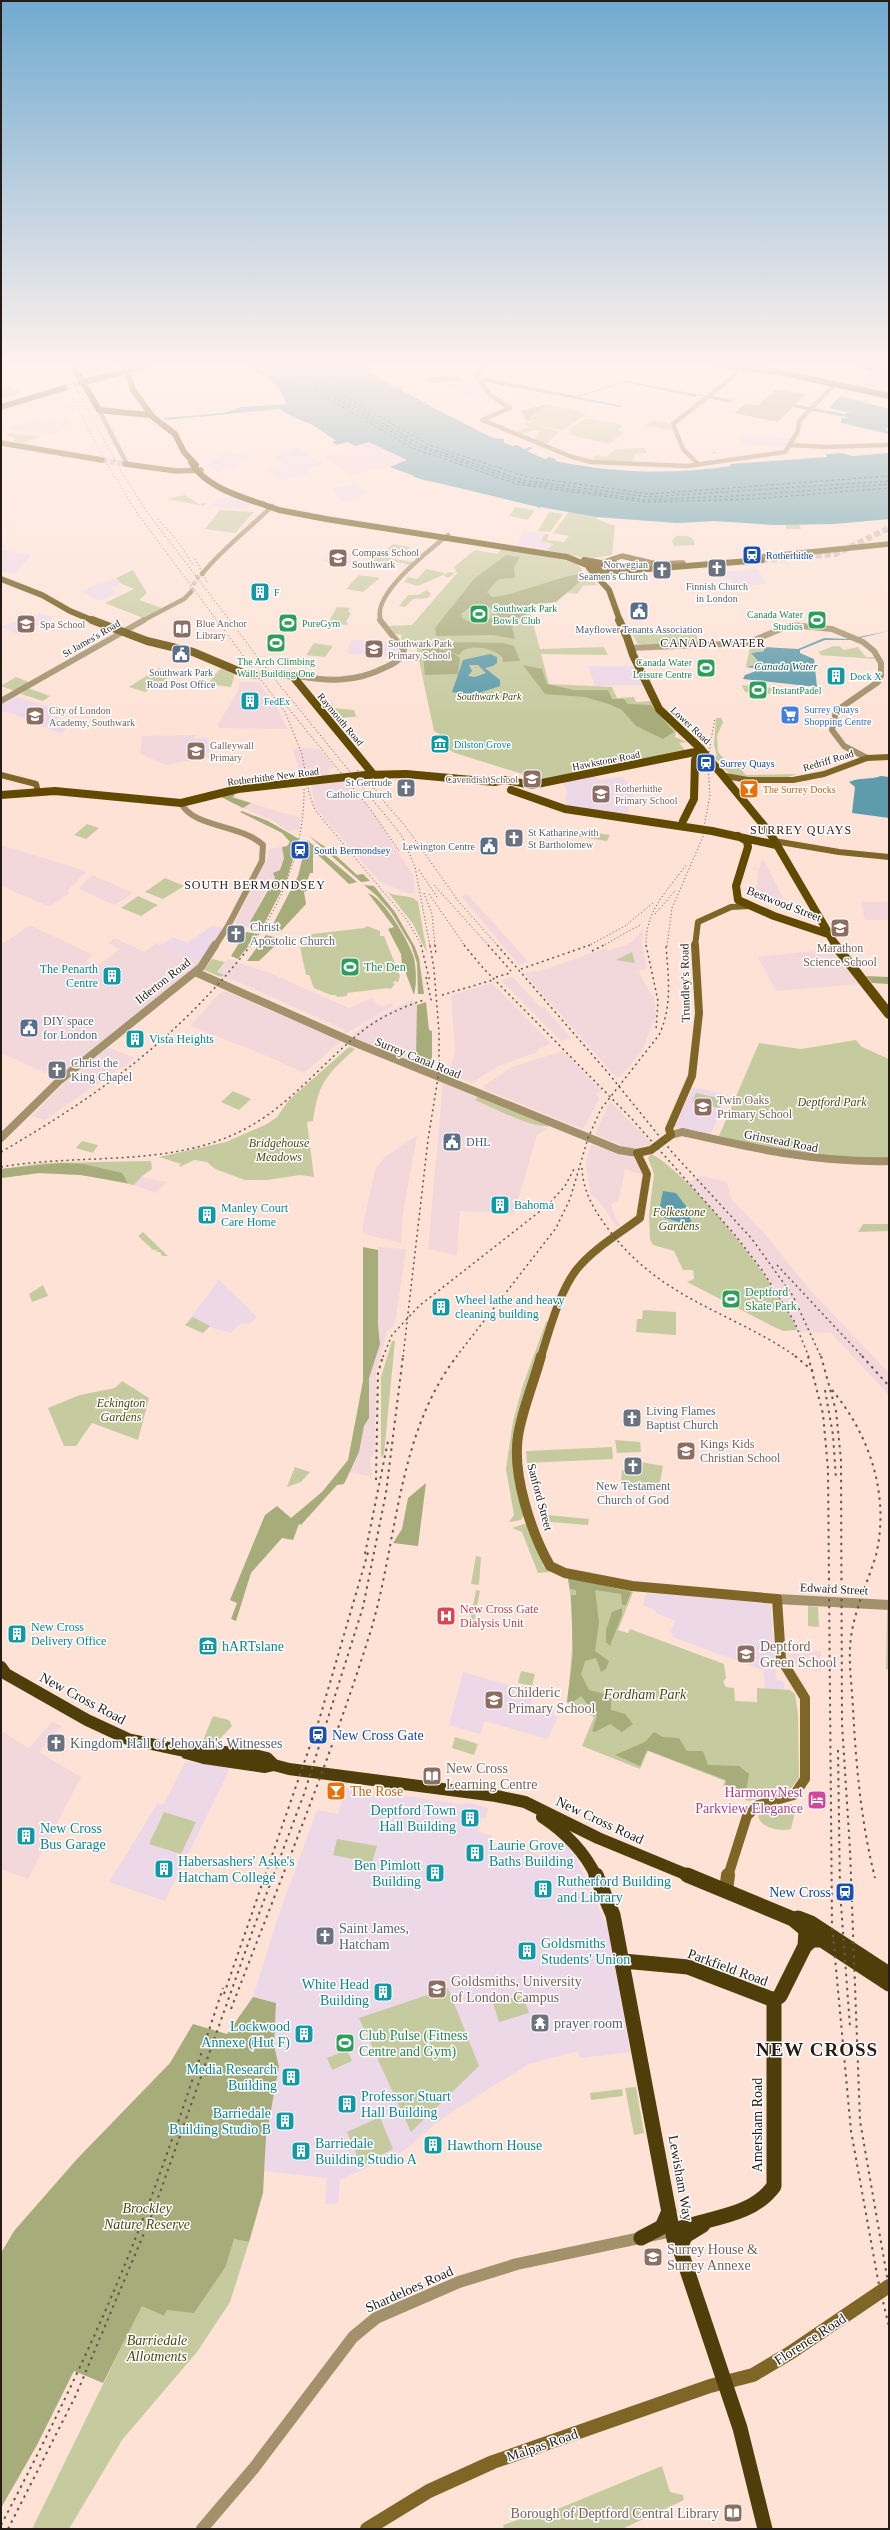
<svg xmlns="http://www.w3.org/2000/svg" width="890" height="2530" viewBox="0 0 890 2530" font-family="'Times New Roman',serif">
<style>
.industrial{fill:#f2d7db}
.education{fill:#edd8e7}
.green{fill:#c6cb9f}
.forest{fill:#a7ac7b;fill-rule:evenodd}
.water{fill:#5e9cab;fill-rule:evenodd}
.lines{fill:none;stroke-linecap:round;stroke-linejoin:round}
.canal{stroke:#5e9cab;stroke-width:3}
.ferry{stroke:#235864;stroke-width:1;stroke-dasharray:3 2.5;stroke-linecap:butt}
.tertiary-tunnel{stroke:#d3bab0;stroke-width:4.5;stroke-dasharray:4.5 2.5;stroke-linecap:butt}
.secondary-tunnel{stroke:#d3bab0;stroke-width:5.5;stroke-dasharray:5.5 2.5;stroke-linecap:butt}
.primary-tunnel-far1{stroke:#d3bab0;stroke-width:6;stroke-dasharray:6 3;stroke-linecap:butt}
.primary-tunnel{stroke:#d3bab0;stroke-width:8;stroke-dasharray:8 3.5;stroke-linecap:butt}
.trunk-tunnel{stroke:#d3bab0;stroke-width:6;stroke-dasharray:6 3;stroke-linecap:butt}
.tertiary-far4{stroke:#a2916a;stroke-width:4.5}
.tertiary-far3{stroke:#a2916a;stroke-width:6}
.tertiary-far2{stroke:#a2916a;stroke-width:8}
.tertiary-far1{stroke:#a2916a;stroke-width:10}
.tertiary{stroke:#a2916a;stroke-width:12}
.secondary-far4{stroke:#7f6627;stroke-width:5.5}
.secondary-far3{stroke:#7f6627;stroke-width:6}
.secondary-far2{stroke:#7f6627;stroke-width:8}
.secondary-far1{stroke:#7f6627;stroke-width:10}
.secondary{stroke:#7f6627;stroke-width:14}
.primary-far2{stroke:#614900;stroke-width:6}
.primary-far1{stroke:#614900;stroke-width:8}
.primary{stroke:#614900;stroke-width:10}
.trunk-far2{stroke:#503e0a;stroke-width:6}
.trunk-far1{stroke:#503e0a;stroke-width:12}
.trunk{stroke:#503e0a;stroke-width:15}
.rail-far2{stroke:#65564f;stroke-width:1;stroke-dasharray:1 2.5;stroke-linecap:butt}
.rail-far1{stroke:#65564f;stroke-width:1.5;stroke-dasharray:2 3.5;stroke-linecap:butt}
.rail{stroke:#65564f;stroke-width:2;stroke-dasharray:2.5 4.5;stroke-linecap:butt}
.labels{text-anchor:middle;stroke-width:3;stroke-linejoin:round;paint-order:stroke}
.far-education-label{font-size:10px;fill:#785e54;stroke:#fff;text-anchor:start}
.far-transit-label{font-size:10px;fill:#164399;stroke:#fff;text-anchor:start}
.far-worship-label{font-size:10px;fill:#5b616d;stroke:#fff;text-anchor:end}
.far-culture-label{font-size:10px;fill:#0d838f;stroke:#fff;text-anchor:start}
.far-leisure-label{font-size:10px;fill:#27864d;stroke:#fff;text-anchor:start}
.far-service-label{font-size:10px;fill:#4e5e75;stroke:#fff}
.far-street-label{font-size:10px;fill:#251b17;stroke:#fff}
.far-park-label{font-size:10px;font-style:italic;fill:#484b11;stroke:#fff}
.far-shop-label{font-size:10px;fill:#366cbe;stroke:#fff;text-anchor:start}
.far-food-label{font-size:10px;fill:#c56008;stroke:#fff;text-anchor:start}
.far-water-label{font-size:11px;font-style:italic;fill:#235864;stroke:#fff}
.far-quarter-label{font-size:12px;letter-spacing:1px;fill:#251b17;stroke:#fff}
.street-label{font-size:12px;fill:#251b17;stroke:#fff}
.worship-label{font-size:12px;fill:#5b616d;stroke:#fff;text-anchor:start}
.education-label{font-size:12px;fill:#785e54;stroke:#fff;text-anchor:start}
.leisure-label{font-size:12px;fill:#27864d;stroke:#fff;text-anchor:start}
.culture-label{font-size:12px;fill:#0d838f;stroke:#fff;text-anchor:start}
.service-label{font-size:12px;fill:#4e5e75;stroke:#fff;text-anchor:start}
.park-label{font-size:12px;font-style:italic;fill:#484b11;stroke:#fff}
.health-label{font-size:12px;fill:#be3a42;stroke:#fff;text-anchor:start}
.near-culture-label{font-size:14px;fill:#0d838f;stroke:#fff;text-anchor:start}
.near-education-label{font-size:14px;fill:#785e54;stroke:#fff;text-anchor:start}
.near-park-label{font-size:14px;font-style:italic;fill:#484b11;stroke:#fff}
.near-street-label{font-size:14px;fill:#251b17;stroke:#fff}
.near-transit-label{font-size:14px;fill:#164399;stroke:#fff;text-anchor:start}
.near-worship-label{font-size:14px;fill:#5b616d;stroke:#fff;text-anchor:start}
.near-food-label{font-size:14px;fill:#c56008;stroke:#fff;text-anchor:start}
.near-hotel-label{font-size:14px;fill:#b23c85;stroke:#fff;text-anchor:end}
.near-leisure-label{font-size:14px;fill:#27864d;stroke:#fff;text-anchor:start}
.near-district-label{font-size:19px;font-weight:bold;letter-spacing:1px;fill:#251b17;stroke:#fff}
</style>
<rect width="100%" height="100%" fill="#fee2d6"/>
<!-- industrial -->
<path class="industrial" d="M62 390 74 411 53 407 42 397Z
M35 417 50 423 54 418 72 421 55 434 11 430 7 427Z
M369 442 408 461 382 471 379 469 352 475 324 457Z
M240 682H259L277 708 287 729 219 728 218 724 237 693Z
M195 735V738H183L186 761 167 765 140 754 142 736Z
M306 748 320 749 335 768 328 769 330 777 301 779 293 749Z
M345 780 373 813 413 875 415 893 408 894 379 881 315 807 311 784Z
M251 803 300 818 299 832 296 829 288 831 272 820 243 808Z
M1 845 76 868 86 872 67 891 70 893 50 906 46 905 1 886Z
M282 847 284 858 280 870 264 894 251 921 264 924 260 929 234 924 267 859 269 849Z
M762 860 765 861 785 903 742 889 757 886 758 870 744 867 759 869Z
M92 875 133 893 115 905 79 889Z
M468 895 528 961 519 965 461 896Z
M861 902H889V920H865Z
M30 925 93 955 85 962 97 966 120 949 108 943 115 938 144 952 157 943 200 963 57 1078 1 1053V945Z
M643 929 642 944 647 969 638 971 654 999 656 1016 642 1051 620 1077H616L524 973 543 970 606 948 609 950 623 946 632 942Z
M831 949 859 984 776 991 758 957Z
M228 959 272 974 349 1008 371 998 382 1007 391 1003 393 1006 345 1034 342 1033 345 1030 234 980 223 978V975L217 973Z
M513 977 541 1008 544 1007 571 1038 561 1041 501 980Z
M492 983 551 1044 538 1049 537 1052 498 1066 472 1083 444 1072 452 1065 455 1050 451 995Z
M226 991 253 1003 341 1041 304 1073 265 1055 190 1026 220 993Z
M412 1000 417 1005 418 1029 416 1059 414 1061 350 1036 381 1015Z
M105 1046 135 1058 45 1120 32 1116 76 1071Z
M563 1051 601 1091 596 1093 599 1099 583 1129 486 1090 484 1086 512 1067Z
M443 1082 547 1129 537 1135 514 1214 460 1211 457 1255 428 1249Z
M610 1101 651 1143 650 1146 631 1149 595 1134Z
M417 1136 403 1212 401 1243 365 1234 362 1230 375 1170 385 1157Z
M591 1145 634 1157 644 1175 625 1169 619 1200 611 1204 615 1218 621 1226H616L602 1205 590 1193 586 1162Z
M702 1176 727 1182 731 1199 764 1233 809 1289 889 1373V1395L831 1333 798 1332 767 1280 745 1248 686 1183Z
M141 1177 166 1182 157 1193 134 1185Z
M378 1247 406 1249 395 1324 387 1332 376 1372 375 1452 371 1457 372 1477 349 1472 359 1452 364 1426 369 1418V1378L380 1337 378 1325Z
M809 1651H821V1671L791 1667 787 1656 788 1654H809Z
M52 1722 62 1726 39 1752 81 1777 28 1879 1 1869V1731L29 1748Z"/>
<!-- education -->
<path class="education" d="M875 368 889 373V384L882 392 854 388Z
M117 375 121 390 117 391 99 379Z
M478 382 490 397 478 400 440 384Z
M762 436 791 439 786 447 739 444 743 437Z
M297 447 323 464 307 469 311 473 282 481 266 471 285 464 273 458Z
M227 452 251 457 232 469 226 468 218 473 207 465Z
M357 484 362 490 367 491 358 499 342 502 332 488Z
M232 496 251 503 247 510 210 506 216 500Z
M524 531 545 534 541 541 553 544 547 550 517 545Z
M3 545H6L2 550 31 555 15 574 1 571V546Z
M332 551 351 555 350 560 358 561 353 566 322 561Z
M755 569 758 570 767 584 734 587 731 579 720 578 723 572Z
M115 578 123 583 110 589 118 593 100 601 80 591Z
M39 613 54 618 18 635 1 627Z
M352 640 394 642 401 650 400 656 349 654 346 652Z
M588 666H633L644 685 595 686Z
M15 696 56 709 48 715 71 722 61 734 12 713 1 711V703Z
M183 738H208L210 757 186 761Z
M594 775 599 780 623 777 635 791 627 816 565 805 567 790 562 782Z
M828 923 848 924 850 932H834Z
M212 926 224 928 200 963 161 945 173 937 187 943Z
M693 1087 728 1095 710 1136 674 1127Z
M219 1280 257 1317 249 1324 241 1323 231 1333 209 1327 202 1334 185 1325Z
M646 1593 768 1602 771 1608 776 1678 784 1683V1690L765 1689 763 1670 672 1637 673 1634 670 1632 675 1621 658 1614 653 1609 643 1605Z
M463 1672 534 1692 531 1708 554 1711V1715L558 1717 547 1739 485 1721 480 1734 449 1725Z
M186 1761 228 1768V1773L165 1901 109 1882 158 1803 163 1805Z
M345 1787 460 1804 471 1803 484 1807 488 1808 486 1817 481 1819 478 1832 492 1835 489 1842 505 1849 517 1845 542 1857 546 1847 561 1842 571 1846 612 1938V1949L630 2052 580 2058 578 2051 529 2064 447 2115 402 2152 340 2180 338 2203 334 2204H325L327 2178 265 2171 266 2137 279 2067 274 2045 276 2003 253 1997 277 1920 317 1810 338 1814Z"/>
<!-- green -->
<path class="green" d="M86 362H113L115 371C99 375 86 381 76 365Z
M1 382 21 392 6 399 1 397Z
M548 404 550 405 588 413 562 431 531 423 530 417Z
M586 418 622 425 618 431 624 432 609 444 567 434 570 432 569 430Z
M652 420 669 423 674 430 646 426Z
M527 422 559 432 546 444 534 440 540 431 535 430 522 434 514 432 528 427 523 423Z
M9 433 40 437 23 443 13 441 15 438 6 435Z
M644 448 647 453 635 454 631 463 592 460 596 455 606 457 615 449Z
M390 467 889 519 834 524H799L801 529H786V525L714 521 677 523 598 517 596 519 615 526 612 555 588 559 547 550 553 544 541 541 545 534H549L547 540 564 542 569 536 553 533 569 512 516 502 456 485 425 481Z
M185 495 199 504 206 503 204 506 167 499Z
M515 507 533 510 534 511 528 520 510 516Z
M220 510H221L254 512 235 533 205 529Z
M549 512 563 514 550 532 538 531Z
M676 536C686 536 692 534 695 545L674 546 672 541Z
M393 544 410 547 401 556 384 552Z
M503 548 574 562 582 569 583 576 589 574 597 585 583 586 577 594 565 592 556 602 528 605 540 649 604 647 608 655 541 654 549 684 612 687 617 698 634 697 636 702 651 701 654 710 676 731 675 737 687 742 679 743 687 752 537 781 538 779 455 753 442 746 439 734 434 731 416 646H407L401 640 402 635 395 634 389 626 412 625 457 573 454 567 475 550 497 554Z
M377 556 412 562 410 565 397 562 384 569 366 566 371 561 379 563 372 561Z
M426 569 445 573 443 575 450 572 455 573 448 578 443 575 418 586 404 582 408 577 417 579Z
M133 570 147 593 139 600 162 608 143 618 105 603 134 589 122 584 116 578Z
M359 575 380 578 363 592 346 589Z
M427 590 431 594 428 598 413 599 405 607 399 606 408 595H418Z
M337 607 350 608 348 612 351 613 346 622 348 623 347 625 328 623Z
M694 630 700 642 643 645 638 644 632 634Z
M314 643 333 646 325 657 306 655Z
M834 646H839L844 650 858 647 866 657H874V659L819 655 821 654 818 652Z
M750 647H764L765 650 751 653 758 661 756 666H746Z
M224 666 235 673 231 687 208 684 217 672Z
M159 668 174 674 145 692 129 687Z
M16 677 29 682 15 691 1 686Z
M742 686 743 685 772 688 770 694 745 692Z
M28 688 50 696 43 701 21 694Z
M332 703 334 708 354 710 356 716H360L333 719 323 707Z
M716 718H721L723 722 717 736 718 752 724 759 720 762 712 757 717 756 714 745Z
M734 761 742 762 743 772 746 775 796 774C789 780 738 780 730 774 727 772 724 768 721 765L729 766Z
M87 824 99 828 86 839 74 835Z
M585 831 610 835 607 841 573 836 575 832 584 834Z
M165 878 184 886 163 899 145 892Z
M388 892C397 898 410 893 418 902L427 953 413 924Z
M138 896 158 905 141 916 121 908Z
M367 926 380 931V936H384L400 976 398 982 394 981 393 983 395 984 391 989 388 988 347 993V996L337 997 336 995H331L314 988 309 975H306L300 947H304L303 944 312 934 364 928Z
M632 952 635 963 616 960Z
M212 959 225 962 217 972 224 975 221 977 204 970Z
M856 1040 862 1047 889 1059V1158L848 1160 793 1156 719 1136 759 1043 801 1049Z
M349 1047 355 1049C327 1074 318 1083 313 1121L307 1122 314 1177 300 1175 267 1180H245L215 1169 207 1162 194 1160 180 1167 179 1166 181 1164 159 1157 226 1142 267 1124 277 1117 289 1100Z
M233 1091 251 1099 239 1110 221 1102Z
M696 1093 723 1099 719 1108 692 1102Z
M478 1097 550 1126C533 1129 492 1107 475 1100Z
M82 1141 98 1145 93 1153 76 1148Z
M651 1154C689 1172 782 1289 797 1330L783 1331 772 1326 687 1282 694 1279 693 1270H683L674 1251 653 1245 650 1240 649 1215 654 1174 648 1158Z
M151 1161 152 1169 141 1177 134 1185 81 1175 39 1173 1 1178V1169L43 1163Z
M863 1224H889V1231L858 1232Z
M143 1232 168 1256H162L160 1252H155L158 1250H153L138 1236Z
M43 1285 48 1296 32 1302 29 1294Z
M643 1310 676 1312V1335L636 1332 637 1319H642Z
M193 1317 210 1326 203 1333 185 1325Z
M544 1321 548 1322 516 1426 524 1515 521 1520 509 1522 514 1515 506 1469 513 1421 523 1385 546 1322Z
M392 1341H395L384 1454 381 1458V1377Z
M122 1381 149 1398 138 1440 92 1423 76 1446H64L48 1408 80 1395 115 1388Z
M615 1440 640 1442 641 1452 617 1453Z
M612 1447 613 1459 527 1463 526 1451Z
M641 1462 663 1466 659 1487 621 1482 622 1470 641 1472Z
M295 1467 310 1472 301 1482 287 1487Z
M548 1515 589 1519 588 1525 551 1522 548 1520Z
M524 1524H527L544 1567 550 1572 538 1573 522 1532 512 1528Z
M476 1556 481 1557 479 1585 471 1584Z
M571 1578 631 1591 633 1592 618 1630 628 1633 630 1629 724 1664 726 1678 723 1682 726 1687 734 1688 735 1701 757 1702V1688L790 1690 795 1694 798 1714 799 1778 789 1791 749 1801 745 1800 747 1794 723 1786 725 1781 648 1751 640 1769 582 1746 594 1717 567 1703C572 1661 575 1622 568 1579Z
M476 1590 480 1591 475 1616 476 1626 469 1627Z
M808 1606 818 1607 819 1627 808 1626Z
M887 1610H889V1670L886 1669Z
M521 1671 535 1674 532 1686 518 1683Z
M213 1716 229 1720 232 1726 216 1743 201 1745Z
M455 1737 478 1744 474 1755 452 1748Z
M792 1804 796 1808 791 1829C780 1832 761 1828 758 1816L765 1809Z
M164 1812 196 1822 181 1854 149 1844Z
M337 1839 377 1846 372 1863 333 1855Z
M448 1988 479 2066 411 2132 359 2018Z
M523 1995 529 2013 499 2022 493 2003Z
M347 2050 352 2061 332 2070 327 2058Z
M636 2087 644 2133 634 2135 625 2088Z
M622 2089 623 2096 591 2100 590 2093Z
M380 2117 393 2149 361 2166 347 2132Z
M234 2239 249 2242 230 2302 197 2352 122 2440 69 2529H32L142 2305 164 2316 167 2310 226 2266Z
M662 2466 670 2492 683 2495 684 2500 622 2529H504L503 2525 542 2512 543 2515Z"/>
<!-- forest -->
<path class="forest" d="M776 389 805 394 778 422 734 413 745 404 756 405 724 399 758 405Z
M548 404 531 416 530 421 526 420 521 411Z
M506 555 520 557 514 567 515 578 499 579 487 592 492 597C516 596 573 570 589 574L556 602 528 605 530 611 512 627 515 639 493 635 436 636 435 628 474 579ZM480 606 490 607 494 611 489 620 471 622 462 618 461 614 469 608Z
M439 642 504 643 514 646 520 661 503 662 502 657C493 648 467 642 459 655L440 648Z
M426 644 439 645V649L455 654 460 658 458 674 425 675 422 647Z
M523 665 542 669 547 684 574 690H608L612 699H624L628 704 651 705 674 732 663 739 636 726 622 710 609 704 585 697 545 694Z
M233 793 235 796 232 797 251 803 243 808 217 795Z
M242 811 268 821 299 839 286 882 264 924 250 922 275 878 273 873 280 870 284 858 282 847 287 846 290 842 282 833 240 812Z
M309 836 331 851 357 875 363 874 370 881 361 882Z
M307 840 357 882 349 884 317 854 313 855V873H310L307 881 308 890 304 892 306 904 280 932 270 930 298 876Z
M364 885 374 886 395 912 415 947 419 958 424 994H418L417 963 411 945 391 912 377 896Z
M368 893C384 898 409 942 414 958 416 968 417 984 414 995L402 963 401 954 388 929 394 927Z
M246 932 258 934 238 959 231 956Z
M266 935 282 939 259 961H247Z
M866 976 889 977V984L872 983Z
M426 1002 429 1030 432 1031V1067L414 1061 416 1059 417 1005Z
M61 1163 83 1164 122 1173 128 1183 81 1175 39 1173 1 1178V1169Z
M363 1247 378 1250V1325L380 1344 369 1378V1418L364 1426 359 1452 344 1484 337 1485 301 1525 299 1524 293 1540 282 1538 251 1573 236 1621 231 1619 237 1603 230 1600 265 1515 277 1506 291 1518 322 1492 348 1460 363 1381Z
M426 1483 418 1546 393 1543 402 1529 408 1498Z
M570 1578 631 1592 626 1605H622L621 1594 595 1590 599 1622 595 1651 609 1661 606 1669 601 1672 596 1658 585 1661 581 1674 589 1690 605 1694 611 1699V1710L625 1714 633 1724 622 1732 610 1724 595 1732 592 1731 597 1716 581 1696 573 1702H567L573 1654 571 1595H576V1590L570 1589 568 1579Z
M622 1608V1615L610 1646 606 1642V1630L612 1612Z
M654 1732 663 1737 679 1738 687 1751H703L708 1765 739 1766 749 1774 746 1792 725 1785 726 1780 647 1750 640 1766 615 1755 645 1742Z
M253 1997 276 2003 274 2045 279 2067 266 2137 263 2193 249 2242 234 2239 226 2266 194 2313 167 2310 164 2316 142 2306 103 2383 74 2371 37 2445 1 2508V2253L14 2231 77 2159 170 2063 193 2024 227 2034Z"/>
<!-- water -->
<path class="water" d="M238 362H360L367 370 394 387 413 386 403 387 401 390 423 402 429 401 424 403 493 438 504 439V443L513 446 517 445 524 449 530 447 533 448 527 451 545 459 550 457 557 460 555 461C615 473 669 475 731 466L730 464 827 457 826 454 842 453 852 456 889 453V519L834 524 774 525 714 521 677 523 597 517 540 507 538 509V507L413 477 415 476 390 467 407 460 369 442 355 446 347 442 337 445 332 442 336 441 313 425 291 416 280 409 166 420 163 418 224 413 241 407 286 404C279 377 257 374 238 362Z
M457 376 462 381 431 383 426 378Z
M486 378 576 396 627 381 716 398 697 395 695 397 625 382 579 397 622 406 620 407 475 380Z
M840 396 889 409V426L885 430 889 431V434L841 423V418H848L843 416 846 413H852L829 408Z
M889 631 851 640H825L800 650V653L814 659 817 687 743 679 745 675 756 671 753 668 745 667 757 665 758 661 751 653 764 651V647L798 649 824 638 848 639Z
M490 654 497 657V663L493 666 485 668 500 680V686L470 696 452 692 463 660ZM469 665H478L486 673 475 677 468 676 472 671Z
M881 776 889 777V818L852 813 855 787 849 782C860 777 869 780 881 776Z
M663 1191 676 1193 688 1209 691 1222 689 1225 662 1217 660 1206Z"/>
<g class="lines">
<!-- canal -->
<path class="canal" d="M709 397 730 401
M795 406 843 415"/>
<!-- ferry -->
<path class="ferry" d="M279 362 321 394 412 448 517 484 645 502 754 499 889 488
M284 362 326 393 416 446 520 482 646 500 753 495 889 484
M290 362 330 392 422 446 523 480 648 497 889 481
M320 362 335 391 429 445 527 477 650 494 889 476"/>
<!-- tertiary-tunnel -->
<path class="tertiary-tunnel" d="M191 592 196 579 202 574"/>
<!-- secondary-tunnel -->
<path class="secondary-tunnel" d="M102 460 125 464"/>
<!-- primary-tunnel-far1 -->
<path class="primary-tunnel-far1" d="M762 560 836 554 889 528"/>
<!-- primary-tunnel -->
<path class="primary-tunnel" d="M254 675 280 674"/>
<!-- trunk-tunnel -->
<path class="trunk-tunnel" d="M64 388 81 383"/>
<!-- tertiary-far4 -->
<path class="tertiary-far4" d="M496 362 480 369 477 377 490 395 510 408 482 420 572 457 592 462 687 466 785 452 798 431 799 421 834 385
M99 410 127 464
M791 445 826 447 889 445
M698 464 683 449 673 424 734 376 740 367
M202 574C222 549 249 529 272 506
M142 621 184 599 191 592
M381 621C370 595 430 550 448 535"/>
<!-- tertiary-far3 -->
<path class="tertiary-far3" d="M631 648 747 643 791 625 832 629 863 642 874 651 881 663V676L878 682 836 711 832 730 844 746 867 758
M296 676C328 681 354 683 384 668 393 664 402 660 404 650L380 620
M1 701 144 620
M181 803C193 828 241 824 263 845L262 861 228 926 215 946"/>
<!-- tertiary-far2 -->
<path class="tertiary-far2" d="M195 972 353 1042 619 1150 637 1153
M671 1135 682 1132C753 1148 816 1163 889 1161
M1 1138 59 1081 201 967 215 945"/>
<!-- tertiary-far1 -->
<path class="tertiary-far1" d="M777 1599 889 1605"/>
<!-- tertiary -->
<path class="tertiary" d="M202 2529 254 2468 353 2337 376 2318 459 2282 517 2264 673 2231"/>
<!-- secondary-far4 -->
<path class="secondary-far4" d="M846 362 889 372
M1 443 102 460
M125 464 176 471 201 470
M751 558 889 544
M604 562 622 556 656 564 683 563"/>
<!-- secondary-far3 -->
<path class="secondary-far3" d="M1 775 36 784 38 792
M725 776 748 780H793L824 774 867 758 889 757
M774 841 839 852 889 857
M695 946 698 922 731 907 750 906"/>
<!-- secondary-far2 -->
<path class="secondary-far2" d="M541 1357C549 1331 560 1290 577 1269 594 1248 619 1234 640 1218L647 1174 637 1153 651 1150 671 1135 669 1129 692 1076 699 1013 695 945"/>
<!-- secondary-far1 -->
<path class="secondary-far1" d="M541 1356C534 1382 522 1410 518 1436 512 1475 531 1532 550 1566L565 1573 632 1586 777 1599 781 1659 805 1698V1779L794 1795 758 1805 747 1816 728 1876"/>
<!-- secondary -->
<path class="secondary" d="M726 1891 728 1875
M367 2529 429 2491 493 2462 710 2386 753 2375 790 2353 889 2286"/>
<!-- primary-far2 -->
<path class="primary-far2" d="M71 362 99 410 149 415
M125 362 133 390 153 417
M154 418 175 434 184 452 196 465
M191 462C204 486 240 497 265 505
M259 503 279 510 326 519 567 557 604 572 647 569
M584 560 601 563
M596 566 609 562 632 568
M589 568 609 590 620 621
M648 569 762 560
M1 579 42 595 70 611 94 621"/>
<!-- primary-far1 -->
<path class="primary-far1" d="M92 620 147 641 193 652 243 673 254 675
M619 620 627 637
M627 637 633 655 659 709 701 749 770 833 836 946
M280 674 296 676 295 679 373 774
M511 790 565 809 712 831 776 845
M1 795 55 791 181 803 238 789 365 775 406 774 494 782 505 780 532 785 695 752
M683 821 694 799 695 760 705 754
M738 836 747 841 748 847 736 886 738 900 774 916 828 934"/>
<!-- primary -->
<path class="primary" d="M835 945 889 1014"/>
<!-- trunk-far2 -->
<path class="trunk-far2" d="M702 362 745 368
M740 367 784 373 889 396
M81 383 155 363
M1 407 64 388"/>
<!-- trunk-far1 -->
<path class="trunk-far1" d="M1 1667 6 1674 87 1720 128 1739 179 1750 246 1753 267 1758 274 1765 289 1769 496 1796 525 1802 598 1838 690 1876
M186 1753 204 1758 265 1767 274 1765
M542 1817C565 1832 584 1851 596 1876"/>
<!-- trunk -->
<path class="trunk" d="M596 1875 613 1915 674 2239 680 2249 740 2428 765 2529
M687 1875 793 1919 798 1918 811 1923 889 1974
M805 1946 812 1940H822L889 1984
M623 1961 688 1967 774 2000
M774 2000 780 1996 805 1946 806 1930 794 1920
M673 2231C707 2217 751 2218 774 2186V2000
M641 2238 662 2227 669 2211
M680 2249 685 2236 703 2225"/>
<!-- rail-far2 -->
<path class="rail-far2" d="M53 362 106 462 137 513 285 712 302 754 309 793 315 810 407 920 422 946
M62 362 121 471 147 512 269 672 402 836 415 867 430 946
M714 453 715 450
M158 519 176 539 194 566
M195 559 208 584
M285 704 371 810 399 851
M709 752 715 718
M357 770 384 799
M380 797 406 827 459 902 498 946
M704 827 710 795 708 765
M419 870 437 897
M434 885 489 946
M424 893 432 914 435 946
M429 894 465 946
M655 914 676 890
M250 946C284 904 305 842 304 788
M588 946 625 926 654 902
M602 946 642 924
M646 946C645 911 667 891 687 864
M667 946 672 908 705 832"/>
<!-- rail-far1 -->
<path class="rail-far1" d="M421 945 430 982
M435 945 436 954
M464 945 484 969 631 1118 735 1235 762 1270 794 1321 809 1357
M488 945 511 971
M497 945 609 1074 672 1152 752 1239 793 1296 821 1357
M646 945 658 1001 656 1030
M592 951 604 945
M521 969 590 945
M426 977 432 1004
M496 977 510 973
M442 995 493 980
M1 1152C101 1094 179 1037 251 945
M1 1167C80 1153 167 1168 241 1131 290 1107 322 1062 365 1029 382 1016 403 1007 424 1000
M582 1168C583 1191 593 1208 606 1226 660 1300 727 1309 797 1357
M777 1265 863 1357
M383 1357 392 1335 419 1306 548 1205 565 1186 574 1169
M403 1357 428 1140 439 1071V1032L434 969 430 945
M456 1357 556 1228 570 1199 588 1138 601 1109 659 1035C673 1005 668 977 666 945"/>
<!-- rail -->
<path class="rail" d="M795 1356 813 1371
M808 1356 823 1414 828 1469 832 1925 851 2131 878 2280 889 2327
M821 1356 836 1411 841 1460 842 1724 850 1850 860 2121 889 2288
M862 1356 889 1386
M825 1390 833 1435 836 1479
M832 1390C870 1435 890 1496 876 1555 867 1585 852 1614 850 1647 849 1667 852 1688 853 1708 856 1765 861 1822 875 1878
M376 1480 378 1373 383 1356
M365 1554 388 1441
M838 1750 840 1891 850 2027
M224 1994 320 1717 369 1549
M231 2009C279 1883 331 1758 371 1630 398 1539 397 1434 457 1356
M1 2525C49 2434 94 2342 132 2247 166 2162 194 2075 223 1988
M8 2529 76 2395 153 2212 254 1927 304 1794 363 1607 386 1493 403 1356"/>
</g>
<!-- sky -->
<linearGradient id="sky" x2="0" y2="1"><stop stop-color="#71aad0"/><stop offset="0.51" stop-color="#fff2ed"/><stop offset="1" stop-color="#fff2ed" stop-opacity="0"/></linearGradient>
<rect width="890" height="716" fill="url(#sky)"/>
<!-- icons -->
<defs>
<symbol id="station-square" viewBox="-11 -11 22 22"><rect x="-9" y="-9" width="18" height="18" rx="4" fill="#1a4fb4" stroke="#fff"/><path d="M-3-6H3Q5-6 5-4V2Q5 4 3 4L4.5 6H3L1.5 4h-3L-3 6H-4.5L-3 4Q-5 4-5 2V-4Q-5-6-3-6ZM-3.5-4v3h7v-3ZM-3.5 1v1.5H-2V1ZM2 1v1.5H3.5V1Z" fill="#fff"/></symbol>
<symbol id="university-square" viewBox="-11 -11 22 22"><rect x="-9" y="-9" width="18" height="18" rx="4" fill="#8d6e63" stroke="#fff"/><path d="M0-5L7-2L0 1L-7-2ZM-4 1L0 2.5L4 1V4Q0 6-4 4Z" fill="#fff"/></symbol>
<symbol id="church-square" viewBox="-11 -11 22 22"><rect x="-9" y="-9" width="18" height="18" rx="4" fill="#6b7280" stroke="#fff"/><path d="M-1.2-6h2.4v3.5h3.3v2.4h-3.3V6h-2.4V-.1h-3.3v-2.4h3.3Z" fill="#fff"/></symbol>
<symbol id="building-square" viewBox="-11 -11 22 22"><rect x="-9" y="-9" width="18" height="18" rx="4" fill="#0f9aa8" stroke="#fff"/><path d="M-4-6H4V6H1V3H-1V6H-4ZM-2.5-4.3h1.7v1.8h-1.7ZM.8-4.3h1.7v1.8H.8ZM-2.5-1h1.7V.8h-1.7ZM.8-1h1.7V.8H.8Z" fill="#fff"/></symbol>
<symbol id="civic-square" viewBox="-11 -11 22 22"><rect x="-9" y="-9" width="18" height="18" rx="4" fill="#5c6f8a" stroke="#fff"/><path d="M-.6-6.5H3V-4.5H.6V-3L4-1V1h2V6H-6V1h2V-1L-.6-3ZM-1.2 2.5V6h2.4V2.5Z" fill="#fff"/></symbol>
<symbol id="stadium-square" viewBox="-11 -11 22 22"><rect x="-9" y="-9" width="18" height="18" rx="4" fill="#2e9e5b" stroke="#fff"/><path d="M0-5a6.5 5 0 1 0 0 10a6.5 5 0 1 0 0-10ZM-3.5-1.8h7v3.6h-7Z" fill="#fff"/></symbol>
<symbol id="school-square" viewBox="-11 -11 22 22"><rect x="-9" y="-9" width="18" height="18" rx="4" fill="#8d6e63" stroke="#fff"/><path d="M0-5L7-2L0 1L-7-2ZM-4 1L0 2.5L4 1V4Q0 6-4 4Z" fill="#fff"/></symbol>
<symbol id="library-square" viewBox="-11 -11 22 22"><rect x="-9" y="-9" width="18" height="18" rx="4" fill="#8d6e63" stroke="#fff"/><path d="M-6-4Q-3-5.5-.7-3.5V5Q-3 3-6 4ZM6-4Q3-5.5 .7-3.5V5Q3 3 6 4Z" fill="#fff"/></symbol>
<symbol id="supermarket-square" viewBox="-11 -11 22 22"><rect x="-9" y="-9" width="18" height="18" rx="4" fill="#3f7fe0" stroke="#fff"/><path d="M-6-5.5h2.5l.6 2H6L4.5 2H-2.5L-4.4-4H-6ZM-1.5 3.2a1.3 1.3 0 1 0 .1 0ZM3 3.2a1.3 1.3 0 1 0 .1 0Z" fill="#fff"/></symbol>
<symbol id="museum-square" viewBox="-11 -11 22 22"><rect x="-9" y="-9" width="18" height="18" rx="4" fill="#0f9aa8" stroke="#fff"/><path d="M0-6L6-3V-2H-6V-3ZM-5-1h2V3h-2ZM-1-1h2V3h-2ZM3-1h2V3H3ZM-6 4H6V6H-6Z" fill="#fff"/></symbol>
<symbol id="bar-square" viewBox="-11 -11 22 22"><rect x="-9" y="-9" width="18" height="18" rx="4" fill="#e8710a" stroke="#fff"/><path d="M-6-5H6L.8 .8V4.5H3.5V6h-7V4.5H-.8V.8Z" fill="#fff"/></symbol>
<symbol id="hospital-square" viewBox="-11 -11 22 22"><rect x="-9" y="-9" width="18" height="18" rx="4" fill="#e0444e" stroke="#fff"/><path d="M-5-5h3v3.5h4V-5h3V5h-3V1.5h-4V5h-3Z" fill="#fff"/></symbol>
<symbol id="hotel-square" viewBox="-11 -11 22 22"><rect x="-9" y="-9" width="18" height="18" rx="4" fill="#d1479c" stroke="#fff"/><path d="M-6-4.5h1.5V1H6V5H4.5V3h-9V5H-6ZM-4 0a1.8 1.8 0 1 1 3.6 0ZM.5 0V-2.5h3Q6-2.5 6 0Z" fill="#fff"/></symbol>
<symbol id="temple-square" viewBox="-11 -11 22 22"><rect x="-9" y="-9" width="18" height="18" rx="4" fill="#6b7280" stroke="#fff"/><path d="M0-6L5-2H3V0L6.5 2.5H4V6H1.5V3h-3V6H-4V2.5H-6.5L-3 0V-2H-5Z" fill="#fff"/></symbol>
</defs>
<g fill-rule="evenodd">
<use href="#station-square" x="741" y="544" width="22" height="22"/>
<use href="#university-square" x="327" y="547" width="22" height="22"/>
<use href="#church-square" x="706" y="557" width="22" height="22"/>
<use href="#church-square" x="651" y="559" width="22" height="22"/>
<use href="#building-square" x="249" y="581" width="22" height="22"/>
<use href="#civic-square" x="628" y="600" width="22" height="22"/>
<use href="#stadium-square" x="468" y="603" width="22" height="22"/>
<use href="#stadium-square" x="806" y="609" width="22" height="22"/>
<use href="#stadium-square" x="277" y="612" width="22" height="22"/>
<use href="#school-square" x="15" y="613" width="22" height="22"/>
<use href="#library-square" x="171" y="618" width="22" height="22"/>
<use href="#stadium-square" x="265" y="632" width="22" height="22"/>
<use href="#school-square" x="363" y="638" width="22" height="22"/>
<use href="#civic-square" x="170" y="643" width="22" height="22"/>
<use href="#stadium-square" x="695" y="657" width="22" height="22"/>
<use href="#building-square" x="825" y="665" width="22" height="22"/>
<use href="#stadium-square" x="747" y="679" width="22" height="22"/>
<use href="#building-square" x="239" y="690" width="22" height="22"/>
<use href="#supermarket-square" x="779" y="704" width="22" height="22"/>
<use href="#school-square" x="24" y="705" width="22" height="22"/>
<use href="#museum-square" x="429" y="733" width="22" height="22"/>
<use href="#school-square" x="185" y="740" width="22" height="22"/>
<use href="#station-square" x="695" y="752" width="22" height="22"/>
<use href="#school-square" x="521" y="768" width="22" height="22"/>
<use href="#church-square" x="395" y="777" width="22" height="22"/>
<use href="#bar-square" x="738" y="778" width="22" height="22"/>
<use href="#school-square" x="590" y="783" width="22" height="22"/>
<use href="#church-square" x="503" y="827" width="22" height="22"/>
<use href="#civic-square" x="478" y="835" width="22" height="22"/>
<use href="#station-square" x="289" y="839" width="22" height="22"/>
<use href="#school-square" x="829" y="917" width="22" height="22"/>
<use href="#church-square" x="225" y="923" width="22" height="22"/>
<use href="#stadium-square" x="339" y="956" width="22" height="22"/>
<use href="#building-square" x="101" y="965" width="22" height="22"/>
<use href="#civic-square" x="18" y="1017" width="22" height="22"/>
<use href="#building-square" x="124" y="1028" width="22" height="22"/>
<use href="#church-square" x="46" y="1059" width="22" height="22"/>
<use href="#school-square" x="692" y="1096" width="22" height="22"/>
<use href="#civic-square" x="441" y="1131" width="22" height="22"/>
<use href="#building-square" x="489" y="1194" width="22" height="22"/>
<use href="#building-square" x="196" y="1204" width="22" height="22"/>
<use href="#stadium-square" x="720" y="1288" width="22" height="22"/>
<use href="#building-square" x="430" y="1296" width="22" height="22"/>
<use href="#church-square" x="621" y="1407" width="22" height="22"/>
<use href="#school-square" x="675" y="1440" width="22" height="22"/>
<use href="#church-square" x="622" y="1455" width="22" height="22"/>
<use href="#hospital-square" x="435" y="1605" width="22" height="22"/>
<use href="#building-square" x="6" y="1623" width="22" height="22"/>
<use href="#museum-square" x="197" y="1635" width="22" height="22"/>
<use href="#school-square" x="735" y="1643" width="22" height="22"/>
<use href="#school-square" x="483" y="1689" width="22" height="22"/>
<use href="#station-square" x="307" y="1724" width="22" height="22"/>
<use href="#church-square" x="45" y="1732" width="22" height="22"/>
<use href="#library-square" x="421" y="1765" width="22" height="22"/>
<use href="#bar-square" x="325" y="1780" width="22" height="22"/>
<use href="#hotel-square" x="806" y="1789" width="22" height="22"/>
<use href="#building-square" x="459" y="1807" width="22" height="22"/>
<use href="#building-square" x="15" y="1825" width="22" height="22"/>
<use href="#building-square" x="464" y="1842" width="22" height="22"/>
<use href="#building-square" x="153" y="1858" width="22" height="22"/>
<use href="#building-square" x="424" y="1862" width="22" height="22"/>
<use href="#building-square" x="532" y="1878" width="22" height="22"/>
<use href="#station-square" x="834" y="1881" width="22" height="22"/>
<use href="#church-square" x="314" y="1925" width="22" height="22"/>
<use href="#building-square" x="516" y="1940" width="22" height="22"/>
<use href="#university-square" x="426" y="1978" width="22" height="22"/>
<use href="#building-square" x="372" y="1981" width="22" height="22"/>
<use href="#temple-square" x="529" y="2012" width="22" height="22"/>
<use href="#building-square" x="293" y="2023" width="22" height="22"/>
<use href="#stadium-square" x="334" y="2032" width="22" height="22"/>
<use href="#building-square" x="280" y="2066" width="22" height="22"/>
<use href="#building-square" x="336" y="2093" width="22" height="22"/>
<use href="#building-square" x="274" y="2110" width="22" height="22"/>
<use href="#building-square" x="422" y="2134" width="22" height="22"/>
<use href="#building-square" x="290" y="2140" width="22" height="22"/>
<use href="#university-square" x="642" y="2246" width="22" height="22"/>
<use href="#library-square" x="722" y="2502" width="22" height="22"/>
</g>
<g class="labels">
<!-- far-education labels -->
<g class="far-education-label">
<text x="352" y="556">Compass School<tspan x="352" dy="12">Southwark</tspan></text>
<text x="196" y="627">Blue Anchor<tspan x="196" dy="12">Library</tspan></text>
<text x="40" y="628">Spa School</text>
<text x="388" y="647">Southwark Park<tspan x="388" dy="12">Primary School</tspan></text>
<text x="49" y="714">City of London<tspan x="49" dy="12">Academy, Southwark</tspan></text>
<text x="210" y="749">Galleywall<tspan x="210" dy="12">Primary</tspan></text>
<text x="518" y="783" text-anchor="end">Cavendish School</text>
<text x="615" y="792">Rotherhithe<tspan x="615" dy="12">Primary School</tspan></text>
</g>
<!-- far-transit labels -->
<g class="far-transit-label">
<text x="766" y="559">Rotherhithe</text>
<text x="720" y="767">Surrey Quays</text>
<text x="314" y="854">South Bermondsey</text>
</g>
<!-- far-worship labels -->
<g class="far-worship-label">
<text x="648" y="568">Norwegian<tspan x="648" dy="12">Seamen's Church</tspan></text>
<text x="717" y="590" text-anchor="middle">Finnish Church<tspan x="717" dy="12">in London</tspan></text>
<text x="392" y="786">St Gertrude<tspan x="392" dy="12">Catholic Church</tspan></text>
<text x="528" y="836" text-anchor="start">St Katharine with<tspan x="528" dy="12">St Bartholomew</tspan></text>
</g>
<!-- far-culture labels -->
<g class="far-culture-label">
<text x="274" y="596">F</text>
<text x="850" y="680">Dock X</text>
<text x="264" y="705">FedEx</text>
<text x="454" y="748">Dilston Grove</text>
</g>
<!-- far-leisure labels -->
<g class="far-leisure-label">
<text x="493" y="612">Southwark Park<tspan x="493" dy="12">Bowls Club</tspan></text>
<text x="803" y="618" text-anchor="end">Canada Water<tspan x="803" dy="12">Studios</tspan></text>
<text x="302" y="627">PureGym</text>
<text x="276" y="665" text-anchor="middle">The Arch Climbing<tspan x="276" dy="12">Wall: Building One</tspan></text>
<text x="692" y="666" text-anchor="end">Canada Water<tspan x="692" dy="12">Leisure Centre</tspan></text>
<text x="772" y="694">InstantPadel</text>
</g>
<!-- far-service labels -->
<g class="far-service-label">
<text x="639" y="633">Mayflower Tenants Association</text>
<text x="181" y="676">Southwark Park<tspan x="181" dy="12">Road Post Office</tspan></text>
<text x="475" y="850" text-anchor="end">Lewington Centre</text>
</g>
<!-- far-street labels -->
<g class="far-street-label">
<text transform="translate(91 638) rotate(-30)" y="4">St James's Road</text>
<text transform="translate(341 719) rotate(50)" y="4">Raymouth Road</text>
<text transform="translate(691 725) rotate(43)" y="4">Lower Road</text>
<text transform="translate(606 760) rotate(-11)" y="4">Hawkstone Road</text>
<text transform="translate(828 760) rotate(-17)" y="4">Redriff Road</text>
<text transform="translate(273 776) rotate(-7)" y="4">Rotherhithe New Road</text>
</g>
<!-- far-park labels -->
<g class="far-park-label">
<text x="489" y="700">Southwark Park</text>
</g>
<!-- far-shop labels -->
<g class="far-shop-label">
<text x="804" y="713">Surrey Quays<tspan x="804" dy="12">Shopping Centre</tspan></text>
</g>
<!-- far-food labels -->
<g class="far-food-label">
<text x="763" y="793">The Surrey Docks</text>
</g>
<!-- far-water labels -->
<g class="far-water-label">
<text x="786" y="670">Canada Water</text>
</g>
<!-- far-quarter labels -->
<g class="far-quarter-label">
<text x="713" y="647">CANADA WATER</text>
<text x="801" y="834">SURREY QUAYS</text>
<text x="255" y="889">SOUTH BERMONDSEY</text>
</g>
<!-- street labels -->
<g class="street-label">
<text transform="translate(784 904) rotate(21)" y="4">Bestwood Street</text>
<text transform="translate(163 981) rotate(-38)" y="4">Ilderton Road</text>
<text transform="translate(685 983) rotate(-91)" y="4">Trundley's Road</text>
<text transform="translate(418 1058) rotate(22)" y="4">Surrey Canal Road</text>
<text transform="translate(781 1141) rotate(11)" y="4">Grinstead Road</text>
<text transform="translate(540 1497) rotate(75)" y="4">Sanford Street</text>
<text transform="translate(834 1589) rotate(3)" y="4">Edward Street</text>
</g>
<!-- worship labels -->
<g class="worship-label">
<text x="250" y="931">Christ<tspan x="250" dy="14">Apostolic Church</tspan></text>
<text x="71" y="1067">Christ the<tspan x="71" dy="14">King Chapel</tspan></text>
<text x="646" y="1415">Living Flames<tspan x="646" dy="14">Baptist Church</tspan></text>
<text x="633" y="1490" text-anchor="middle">New Testament<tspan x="633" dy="14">Church of God</tspan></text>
</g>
<!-- education labels -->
<g class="education-label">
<text x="840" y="952" text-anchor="middle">Marathon<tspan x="840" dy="14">Science School</tspan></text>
<text x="717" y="1104">Twin Oaks<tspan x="717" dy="14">Primary School</tspan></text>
<text x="700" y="1448">Kings Kids<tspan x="700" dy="14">Christian School</tspan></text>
</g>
<!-- leisure labels -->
<g class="leisure-label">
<text x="364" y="971">The Den</text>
<text x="745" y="1296">Deptford<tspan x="745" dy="14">Skate Park</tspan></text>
</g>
<!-- culture labels -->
<g class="culture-label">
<text x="98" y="973" text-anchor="end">The Penarth<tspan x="98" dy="14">Centre</tspan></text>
<text x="149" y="1043">Vista Heights</text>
<text x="514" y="1209">Bahoma</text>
<text x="221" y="1212">Manley Court<tspan x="221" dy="14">Care Home</tspan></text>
<text x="455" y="1304">Wheel lathe and heavy<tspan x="455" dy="14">cleaning building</tspan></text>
<text x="31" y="1631">New Cross<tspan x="31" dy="14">Delivery Office</tspan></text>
</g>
<!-- service labels -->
<g class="service-label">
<text x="43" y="1025">DIY space<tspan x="43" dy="14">for London</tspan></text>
<text x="466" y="1146">DHL</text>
</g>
<!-- park labels -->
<g class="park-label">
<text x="832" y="1106">Deptford Park</text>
<text x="279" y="1147">Bridgehouse<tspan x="279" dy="14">Meadows</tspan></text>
<text x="679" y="1216">Folkestone<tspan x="679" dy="14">Gardens</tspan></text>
<text x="121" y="1407">Eckington<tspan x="121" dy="14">Gardens</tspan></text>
</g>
<!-- health labels -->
<g class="health-label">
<text x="460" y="1613">New Cross Gate<tspan x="460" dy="14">Dialysis Unit</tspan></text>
</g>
<!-- near-culture labels -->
<g class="near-culture-label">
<text x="222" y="1651">hARTslane</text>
<text x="456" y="1815" text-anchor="end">Deptford Town<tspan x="456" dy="16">Hall Building</tspan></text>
<text x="40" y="1833">New Cross<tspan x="40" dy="16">Bus Garage</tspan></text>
<text x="489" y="1850">Laurie Grove<tspan x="489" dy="16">Baths Building</tspan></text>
<text x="178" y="1866">Habersashers' Aske's<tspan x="178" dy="16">Hatcham College</tspan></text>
<text x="421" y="1870" text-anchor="end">Ben Pimlott<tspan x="421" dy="16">Building</tspan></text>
<text x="557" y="1886">Rutherford Building<tspan x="557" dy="16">and Library</tspan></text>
<text x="541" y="1948">Goldsmiths<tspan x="541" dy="16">Students' Union</tspan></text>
<text x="369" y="1989" text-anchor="end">White Head<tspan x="369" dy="16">Building</tspan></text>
<text x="290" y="2031" text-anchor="end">Lockwood<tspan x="290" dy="16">Annexe (Hut F)</tspan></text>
<text x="277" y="2074" text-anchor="end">Media Research<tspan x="277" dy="16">Building</tspan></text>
<text x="361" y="2101">Professor Stuart<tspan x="361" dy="16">Hall Building</tspan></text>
<text x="271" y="2118" text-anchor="end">Barriedale<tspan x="271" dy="16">Building Studio B</tspan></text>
<text x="315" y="2148">Barriedale<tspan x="315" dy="16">Building Studio A</tspan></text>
<text x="447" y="2150">Hawthorn House</text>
</g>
<!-- near-education labels -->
<g class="near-education-label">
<text x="760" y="1651">Deptford<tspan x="760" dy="16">Green School</tspan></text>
<text x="508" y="1697">Childeric<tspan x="508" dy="16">Primary School</tspan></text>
<text x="446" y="1773">New Cross<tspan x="446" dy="16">Learning Centre</tspan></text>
<text x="451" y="1986">Goldsmiths, University<tspan x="451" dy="16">of London Campus</tspan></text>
<text x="667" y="2254">Surrey House &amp;<tspan x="667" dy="16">Surrey Annexe</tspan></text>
<text x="719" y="2518" text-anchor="end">Borough of Deptford Central Library</text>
</g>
<!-- near-park labels -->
<g class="near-park-label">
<text x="645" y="1699">Fordham Park</text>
<text x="147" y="2213">Brockley<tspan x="147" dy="16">Nature Reserve</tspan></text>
<text x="157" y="2345">Barriedale<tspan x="157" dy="16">Allotments</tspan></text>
</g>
<!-- near-street labels -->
<g class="near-street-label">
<text transform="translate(83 1698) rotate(28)" y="5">New Cross Road</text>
<text transform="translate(600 1820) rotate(25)" y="5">New Cross Road</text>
<text transform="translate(728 1967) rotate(20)" y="5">Parkfield Road</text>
<text transform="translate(757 2125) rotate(-90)" y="5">Amersham Road</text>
<text transform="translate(681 2178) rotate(80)" y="5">Lewisham Way</text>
<text transform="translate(409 2289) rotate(-24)" y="5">Shardeloes Road</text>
<text transform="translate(810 2339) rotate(-33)" y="5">Florence Road</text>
<text transform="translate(542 2445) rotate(-19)" y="5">Malpas Road</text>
</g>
<!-- near-transit labels -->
<g class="near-transit-label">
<text x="332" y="1740">New Cross Gate</text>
<text x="831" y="1897" text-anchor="end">New Cross</text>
</g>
<!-- near-worship labels -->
<g class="near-worship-label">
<text x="70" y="1748">Kingdom Hall of Jehovah's Witnesses</text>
<text x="339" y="1933">Saint James,<tspan x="339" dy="16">Hatcham</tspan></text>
<text x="554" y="2028">prayer room</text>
</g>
<!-- near-food labels -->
<g class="near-food-label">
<text x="350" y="1796">The Rose</text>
</g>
<!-- near-hotel labels -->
<g class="near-hotel-label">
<text x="803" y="1797">HarmonyNest<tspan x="803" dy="16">Parkview Elegance</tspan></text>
</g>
<!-- near-leisure labels -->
<g class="near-leisure-label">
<text x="359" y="2040">Club Pulse (Fitness<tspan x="359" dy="16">Centre and Gym)</tspan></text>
</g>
<!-- near-district labels -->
<g class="near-district-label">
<text x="817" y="2056">NEW CROSS</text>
</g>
</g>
<!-- border -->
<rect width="890" height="2530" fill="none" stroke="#251b17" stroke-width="4"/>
</svg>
